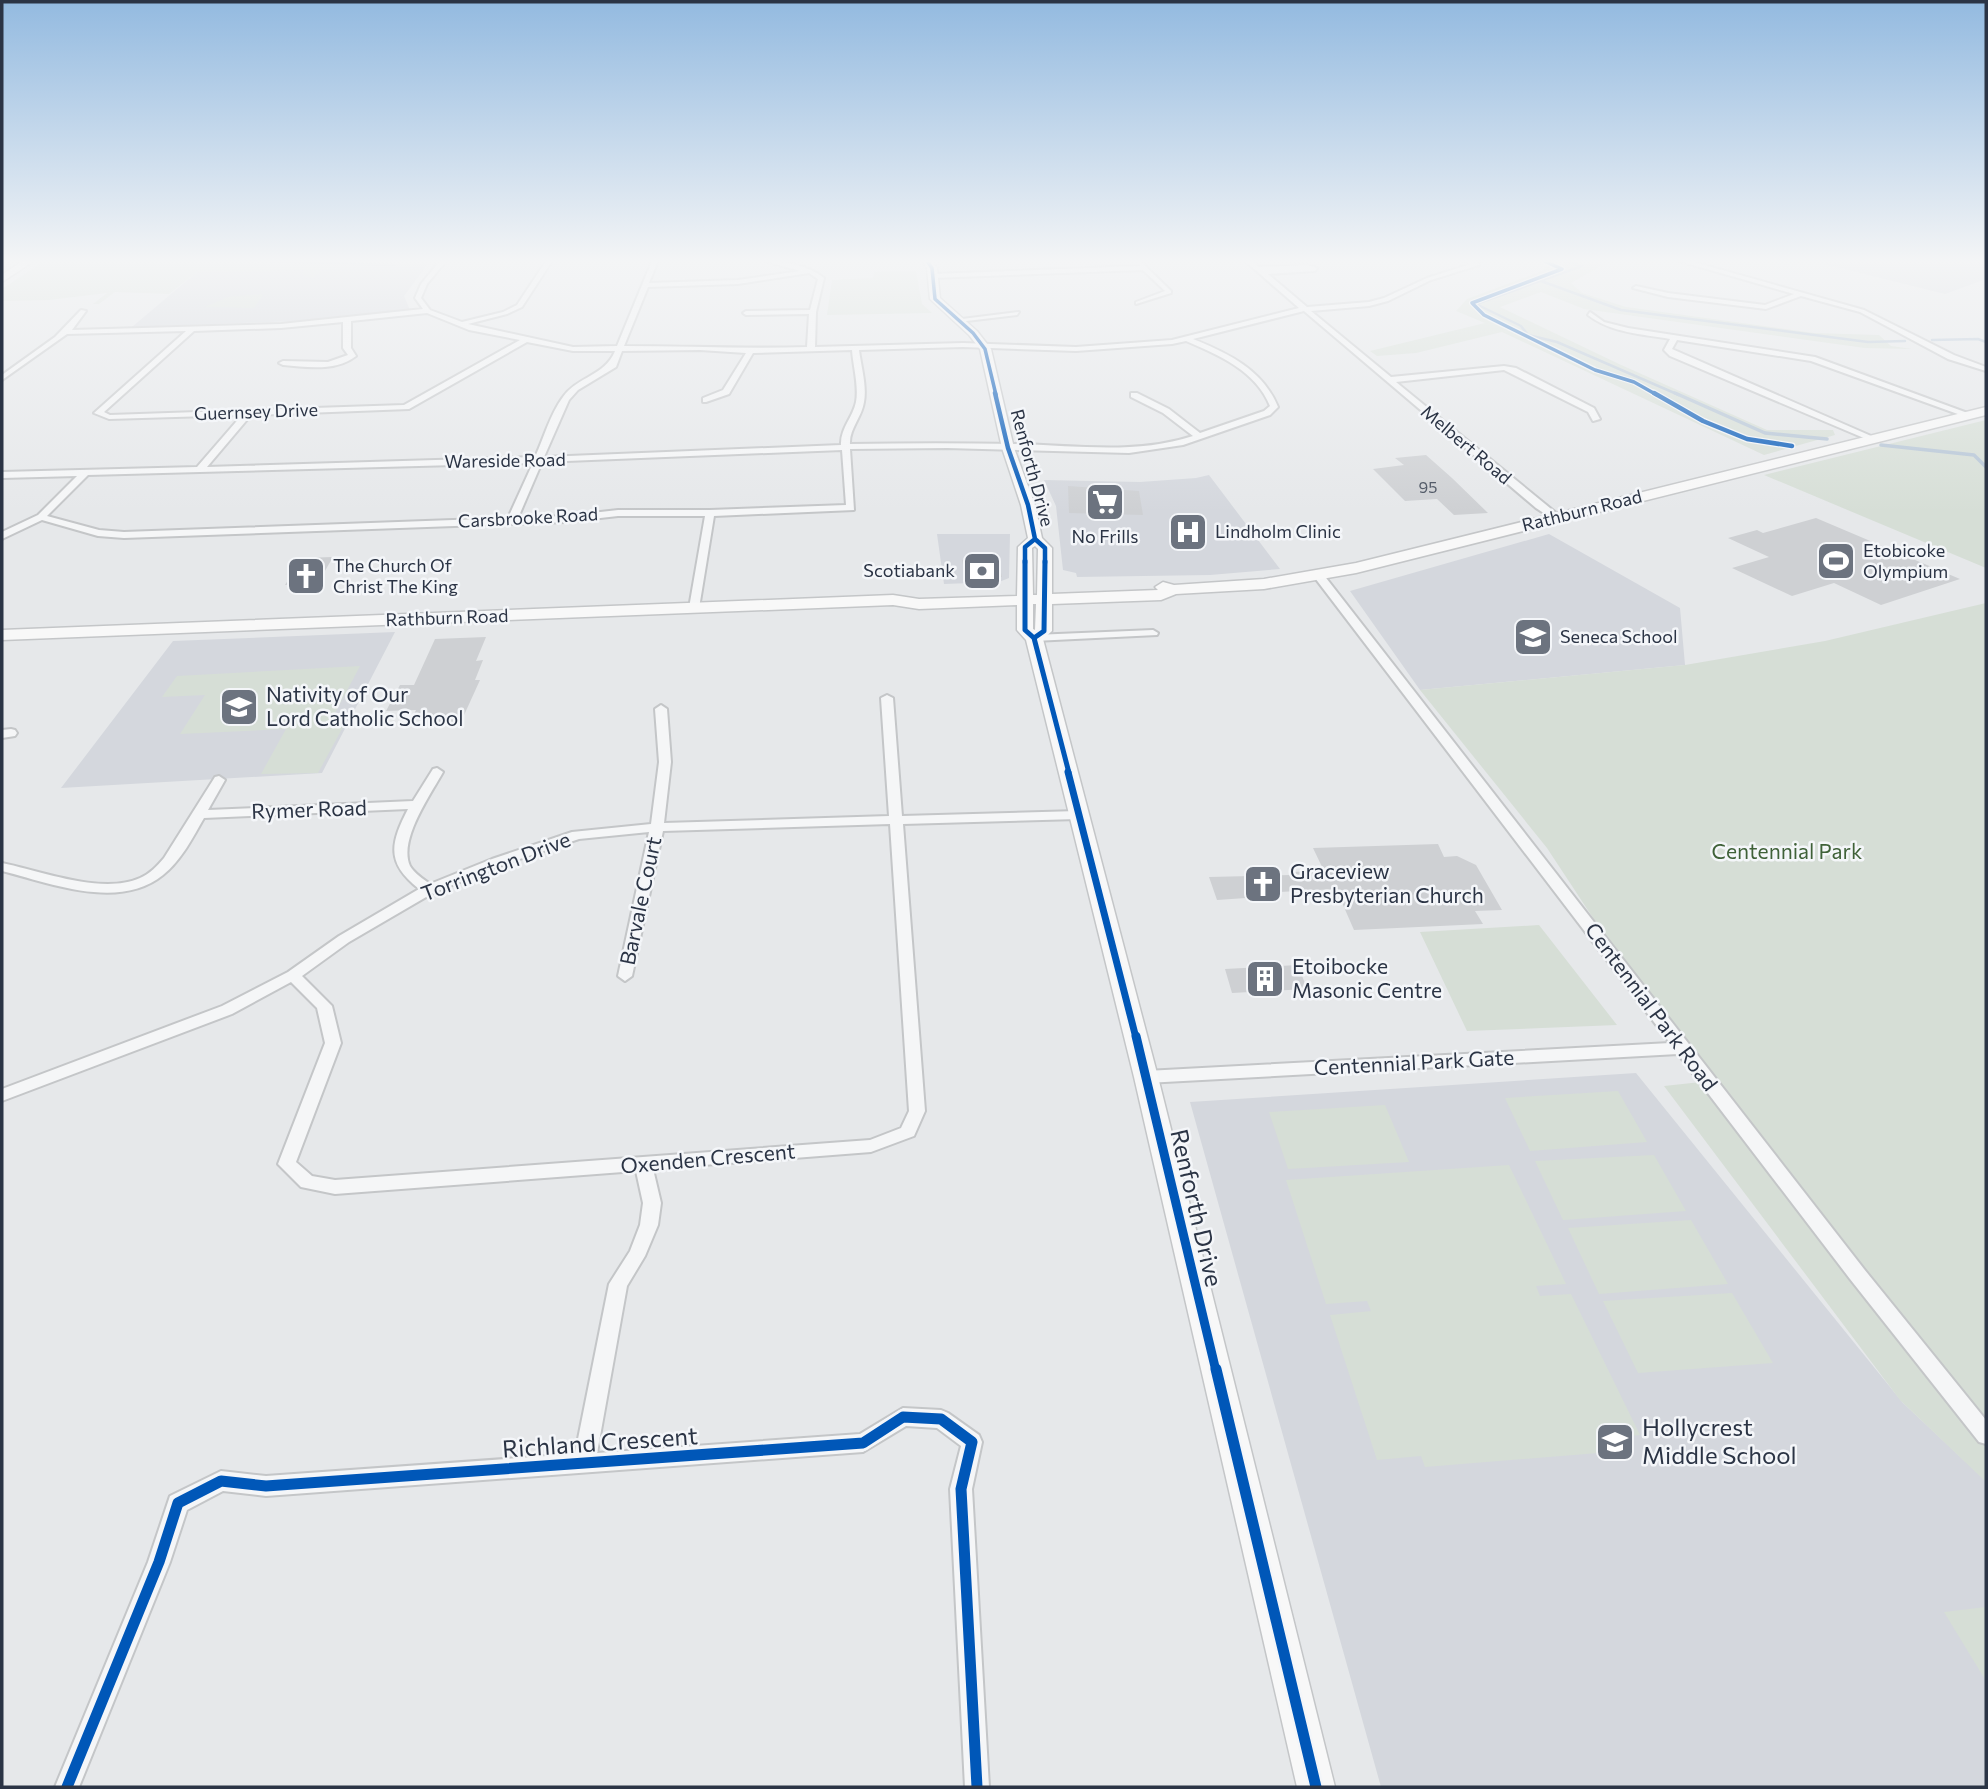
<svg xmlns="http://www.w3.org/2000/svg" width="1988" height="1789" viewBox="0 0 1988 1789" font-family="Commissioner,sans-serif">
<style>
.built{fill:#d4d7dd}
.green{fill:#d6ded6}
.lines{fill:none;stroke-linecap:round;stroke-linejoin:round}
.stream-far1{stroke:#b4c4d5;stroke-width:2.5}
.stream{stroke:#b4c4d5;stroke-width:3.5}
.building{fill:#ced0d3}
.street-casing{stroke:#c4c6c8;stroke-width:4}
.secondary-casing{stroke:#c4c6c8;stroke-width:3}
.street{fill:#f5f6f7;fill-rule:evenodd}
.secondary{fill:#f8f8f8;fill-rule:evenodd}
.cycleway-far5-casing{stroke:#f4f6f9;stroke-width:6}
.cycleway-far4-casing{stroke:#f4f6f9;stroke-width:7}
.cycleway-far3-casing{stroke:#f4f6f9;stroke-width:9}
.cycleway-far2-casing{stroke:#f4f6f9;stroke-width:11}
.cycleway-far1-casing{stroke:#f4f6f9;stroke-width:13}
.cycleway-casing{stroke:#f4f6f9;stroke-width:16}
.cycleway-far5{stroke:#0057b8;stroke-width:3.5}
.cycleway-far4{stroke:#0057b8;stroke-width:4.5}
.cycleway-far3{stroke:#0057b8;stroke-width:5}
.cycleway-far2{stroke:#0057b8;stroke-width:7}
.cycleway-far1{stroke:#0057b8;stroke-width:9}
.cycleway{stroke:#0057b8;stroke-width:11}
.labels{text-anchor:middle;stroke-width:5;stroke-linejoin:round;paint-order:stroke}
.far-number-label{font-size:16px;fill:#545c69}
.far-street-label{font-size:18px;fill:#2b3445;stroke:#f4f6f9}
.far-poi-label{font-size:18px;fill:#2b3445;stroke:#f4f6f9;text-anchor:start}
.poi-label{font-size:21px;fill:#2b3445;stroke:#f4f6f9;text-anchor:start}
.street-label{font-size:21px;fill:#2b3445;stroke:#f4f6f9}
.park-label{font-size:21px;fill:#3f6138;stroke:#f4f6f9}
.near-street-label{font-size:24px;fill:#2b3445;stroke:#f4f6f9}
.near-poi-label{font-size:24px;fill:#2b3445;stroke:#f4f6f9;text-anchor:start}
</style>
<rect width="100%" height="100%" fill="#e6e8ea"/>
<!-- built -->
<path class="built" d="M1812 261H1986V279L1945 294Z
M427 265 404 296 410 310 298 321 132 327 197 272Z
M1209 475 1280 569 1210 575 1077 577 1076 573 1063 570 1056 506 1044 480 1140 482 1196 478Z
M937 534H1010L1009 578 999 582 944 584Z
M1549 534 1680 608 1685 665 1420 690 1350 591Z
M395 632 322 773 61 788 173 641Z
M1636 1073 1903 1403 1986 1481V1787H1381L1190 1102Z"/>
<!-- green -->
<path class="green" d="M44 261H430L427 265 317 269 321 271 313 278 302 274 304 270 197 272 169 294 115 292 99 304H93L107 293 49 300 2 301V289Z
M1540 261C1564 261 1587 263 1610 261L1571 283 1582 293 1626 307 1814 333 1879 335 1891 346 1912 349 1865 348 1584 309 1541 292 1500 307 1619 364 1767 430H1833L1835 435 1764 455 1502 332 1416 353 1377 356 1370 351 1485 323 1456 311 1467 299 1542 271 1547 264Z
M916 271 922 304 932 313 827 315 832 280 873 278 874 272Z
M263 294 255 307 252 308 205 307 228 297Z
M1986 420V568L1764 475Z
M1986 603V1482L1900 1400 1664 1086 1701 1082 1547 848 1420 690 1685 665 1825 641Z
M360 666 334 715 340 718 335 727H343L318 773 261 774 286 729 180 734 205 695 162 697 177 676Z
M1539 925 1617 1025 1467 1031 1420 932Z
M1618 1091 1647 1142 1530 1151 1505 1098Z
M1385 1105 1409 1162 1288 1169 1269 1112Z
M1654 1155 1686 1211 1563 1220 1535 1161Z
M1509 1165 1566 1284 1536 1286 1540 1296 1571 1294 1640 1435 1606 1439 1611 1452 1425 1467 1421 1456 1377 1460 1330 1315 1371 1311 1367 1301 1326 1304 1286 1180Z
M1691 1220 1728 1284 1599 1294 1568 1228Z
M1732 1293 1773 1363 1638 1373 1603 1301Z
M1986 1607V1681L1944 1612Z"/>
<g class="lines">
<!-- stream-far1 -->
<path class="stream-far1" d="M258 261 394 265
M1565 261 1582 266 1476 304 1521 326 1528 335 1557 342 1679 395
M1541 281 1621 310 1868 342 1905 341
M1932 340 1978 339 1986 342"/>
<!-- stream -->
<path class="stream" d="M1675 393 1765 433 1827 439
M1881 445 1974 455 1986 467"/>
</g>
<!-- building -->
<path class="building" d="M1426 455 1452 478 1488 513 1454 515 1437 499 1405 501 1373 469 1404 465 1395 458Z
M1068 486 1139 491 1143 515 1069 513Z
M1816 518 1960 579 1881 605 1834 583 1792 596 1732 568 1769 557 1728 538 1757 530 1763 533Z
M333 557 318 583 285 585 302 558Z
M998 558 1002 577H994V580H966L962 560Z
M486 637 476 661 483 660 475 680H480L460 724 421 726 424 719H412L416 710 386 711 400 685H414L435 639Z
M1438 844 1444 857 1457 856 1476 865 1502 910 1475 911 1483 924 1354 930 1336 889 1244 894 1246 898 1217 900 1209 877 1291 875 1289 872 1324 871 1313 848Z
M1298 965 1307 989 1232 993 1225 969Z"/>
<g class="lines">
<defs>
<path id="street" d="M440 261H446L427 284 421 298 430 310 462 322 503 312 517 305 546 261H552L522 307 507 314 468 324 573 347 617 346 652 261H658L649 283 738 280 800 271 765 261C785 261 809 266 824 278L816 312 815 347 963 343 1076 347 1172 340 1299 308 1245 261H1252L1259 267 1308 265 1317 268 1315 271 1268 274 1307 307 1369 302 1384 298 1427 278 1471 264 1465 261 1479 263V265L1431 280 1388 301 1369 306 1311 311 1391 377 1504 366 1516 368 1594 408 1600 419 1593 421 1588 412 1504 370 1396 382 1561 517 1553 519 1536 508 1304 311 1193 339C1228 353 1263 370 1278 407L1270 415 1183 445 1129 453 947 448 850 449 854 510 714 516 699 608 694 611 689 608 705 516H618L565 522 124 538 98 536 42 520 2 539V532L38 515 77 476 2 478V472L197 467 242 415 109 419 94 413 186 331 67 334 2 380V375L55 337 81 310 86 311 72 330 281 324 423 309 415 298 421 284ZM809 273 818 279 810 310 746 311 743 313 746 315 809 314 807 347C746 349 685 346 624 346L648 287 738 284ZM427 313 469 330 520 340 404 405 110 415 104 412 194 331 281 328 343 322V348L348 355 328 362 283 361 279 363 283 365C307 367 336 372 356 356L351 348V321ZM1186 341C1219 355 1256 371 1270 406L1264 411 1200 433 1169 409 1137 393H1131V397L1163 413 1193 436C1139 454 1078 446 1022 444 965 443 907 443 850 444 849 429 862 417 864 402 867 386 861 366 859 350L963 347 1076 351 1172 344ZM527 342 573 351H615C605 376 578 376 563 397 550 414 544 438 535 457L207 467 251 415 409 409ZM700 350 746 353 723 390 703 398V402H706L729 394 753 353 852 350C853 366 859 386 856 402 853 417 840 429 841 445L544 457 569 400 578 390 616 367 622 351ZM842 450 846 505 710 510H618L565 516 518 518 542 462ZM533 463 508 518 124 532 99 530 47 516 88 475Z
M1140 261 1171 291V293L1136 304V302L1165 291 1143 270 932 278 929 276 932 274 1140 266 1137 263Z
M1679 261H1690L1864 310 1954 355 1986 367V371L1948 359 1860 312 1801 296 1766 309 1668 297 1633 288 1636 286 1668 293 1765 305 1794 294Z
M1019 312 1017 315 958 322 954 320Z
M1590 312 1604 322 1628 328 1815 357 1973 415 1966 417 1811 361 1677 340 1672 349 1878 439 1871 441 1670 356 1664 350 1670 339C1642 334 1611 333 1588 315Z
M1319 573 1323 574 1864 1269 1986 1420V1444L1979 1442 1850 1279 1678 1054 1146 1083 1140 1081 1138 1077 1140 1073 1146 1071 1670 1043 1315 578 1314 576Z
M1153 630 1158 633 1157 635 1034 641 1029 638 1034 635Z
M887 695 893 698 902 816 1078 811 1085 815 1078 819 903 824 925 1111 914 1136 871 1152 653 1169 661 1203 658 1225 645 1256 627 1286 597 1453 860 1434 903 1408 941 1410 948 1413 979 1435 982 1442 972 1489 989 1787H965L950 1489 961 1446 937 1428 906 1426 863 1452 266 1496 223 1491 187 1510 170 1562 79 1787H55L148 1562 170 1496 221 1471 266 1476 575 1454 609 1284 630 1251 640 1225 643 1203 636 1171 335 1194 301 1187 278 1164 325 1043 317 1008 291 982 232 1014 2 1101V1089L222 1006 288 972 339 936 419 889C386 863 390 844 408 809L204 818C193 837 181 861 163 875 119 911 50 883 2 871V863C41 871 102 895 140 878 150 874 157 866 164 858L215 777 219 776 225 780 208 810 413 801 433 769 437 768 443 772C431 794 398 840 410 866 414 873 423 879 430 884L492 859 572 832 651 824 659 762 655 709 661 705 667 709 671 762 664 823 889 816 881 698ZM890 824 909 1111 901 1128 870 1140 335 1180 312 1176 296 1162 341 1043 332 1006 302 976 349 942 433 893 502 865 579 839 649 832 618 976 625 981 632 976 663 831Z
M11 729 15 730 17 733 15 736 2 738V730Z"/>
<path id="secondary" d="M22 261H34L2 282V275Z
M922 261H932L937 268 940 298 977 331 991 349 1014 448 1035 505 1042 538 1052 548V594L1158 590 1155 587 1163 582 1174 585 1264 579 1356 563 1986 407V415L1356 573 1264 589 1176 594 1161 600 1052 604V631L1043 639 1158 1077 1335 1787H1297L1134 1077 1026 640 1017 630V605L919 609 893 605 2 640V630L893 595 919 599 1017 596 1018 547 1028 538 1021 505 1002 448 980 349 969 335 930 299 927 268ZM1035 546 1038 549 1037 595H1033L1032 548ZM1033 604H1036L1035 630 1033 629Z"/>
</defs>
<!-- street casing -->
<use href="#street" class="street-casing"/>
<!-- secondary casing -->
<use href="#secondary" class="secondary-casing"/>
<!-- street -->
<use href="#street" class="street"/>
<!-- secondary -->
<use href="#secondary" class="secondary"/>
<defs>
<path id="cycleway-far5" d="M927 261 932 268 935 299 973 333 985 349 996 395
M1544 261 1562 269 1472 303 1484 315 1504 325 1595 370 1634 382 1657 395"/>
<path id="cycleway-far4" d="M995 393 1008 448 1028 505 1035 539 1045 548V563
M1654 393 1703 421 1747 439 1792 446
M1025 563V547L1035 539"/>
<path id="cycleway-far3" d="M1025 561V630L1034 638 1069 773
M1034 638 1044 631 1045 561"/>
<path id="cycleway-far2" d="M1068 772 1136 1038"/>
<path id="cycleway-far1" d="M1136 1036 1216 1371"/>
<path id="cycleway" d="M1216 1369 1316 1787
M67 1787 159 1562 178 1503 221 1481 266 1486 863 1443 903 1417 941 1419 972 1442 961 1489 977 1787"/>
</defs>
<!-- cycleway-far5 casing -->
<use href="#cycleway-far5" class="cycleway-far5-casing"/>
<!-- cycleway-far4 casing -->
<use href="#cycleway-far4" class="cycleway-far4-casing"/>
<!-- cycleway-far3 casing -->
<use href="#cycleway-far3" class="cycleway-far3-casing"/>
<!-- cycleway-far2 casing -->
<use href="#cycleway-far2" class="cycleway-far2-casing"/>
<!-- cycleway-far1 casing -->
<use href="#cycleway-far1" class="cycleway-far1-casing"/>
<!-- cycleway casing -->
<use href="#cycleway" class="cycleway-casing"/>
<!-- cycleway-far5 -->
<use href="#cycleway-far5" class="cycleway-far5"/>
<!-- cycleway-far4 -->
<use href="#cycleway-far4" class="cycleway-far4"/>
<!-- cycleway-far3 -->
<use href="#cycleway-far3" class="cycleway-far3"/>
<!-- cycleway-far2 -->
<use href="#cycleway-far2" class="cycleway-far2"/>
<!-- cycleway-far1 -->
<use href="#cycleway-far1" class="cycleway-far1"/>
<!-- cycleway -->
<use href="#cycleway" class="cycleway"/>
</g>
<!-- sky -->
<linearGradient id="sky" x2="0" y2="1"><stop stop-color="#93bae0"/><stop offset="0.51" stop-color="#f4f5f6"/><stop offset="1" stop-color="#f4f5f6" stop-opacity="0"/></linearGradient>
<rect width="1988" height="512" fill="url(#sky)"/>
<!-- icons -->
<defs>
<symbol id="supermarket-square" viewBox="-11 -11 22 22"><rect x="-9" y="-9" width="18" height="18" rx="4" fill="#6c737f" stroke="#f4f6f9"/><path d="M-6-5.5h2.5l.6 2H6L4.5 2H-2.5L-4.4-4H-6ZM-1.5 3.2a1.3 1.3 0 1 0 .1 0ZM3 3.2a1.3 1.3 0 1 0 .1 0Z" fill="#fff"/></symbol>
<symbol id="hospital-square" viewBox="-11 -11 22 22"><rect x="-9" y="-9" width="18" height="18" rx="4" fill="#6c737f" stroke="#f4f6f9"/><path d="M-5-5h3v3.5h4V-5h3V5h-3V1.5h-4V5h-3Z" fill="#fff"/></symbol>
<symbol id="stadium-square" viewBox="-11 -11 22 22"><rect x="-9" y="-9" width="18" height="18" rx="4" fill="#6c737f" stroke="#f4f6f9"/><path d="M0-5a6.5 5 0 1 0 0 10a6.5 5 0 1 0 0-10ZM-3.5-1.8h7v3.6h-7Z" fill="#fff"/></symbol>
<symbol id="bank-square" viewBox="-11 -11 22 22"><rect x="-9" y="-9" width="18" height="18" rx="4" fill="#6c737f" stroke="#f4f6f9"/><path d="M-6-4H6V4H-6ZM0-2.3a2.3 2.3 0 1 0 0 4.6a2.3 2.3 0 1 0 0-4.6Z" fill="#fff"/></symbol>
<symbol id="church-square" viewBox="-11 -11 22 22"><rect x="-9" y="-9" width="18" height="18" rx="4" fill="#6c737f" stroke="#f4f6f9"/><path d="M-1.2-6h2.4v3.5h3.3v2.4h-3.3V6h-2.4V-.1h-3.3v-2.4h3.3Z" fill="#fff"/></symbol>
<symbol id="school-square" viewBox="-11 -11 22 22"><rect x="-9" y="-9" width="18" height="18" rx="4" fill="#6c737f" stroke="#f4f6f9"/><path d="M0-5L7-2L0 1L-7-2ZM-4 1L0 2.5L4 1V4Q0 6-4 4Z" fill="#fff"/></symbol>
<symbol id="building-square" viewBox="-11 -11 22 22"><rect x="-9" y="-9" width="18" height="18" rx="4" fill="#6c737f" stroke="#f4f6f9"/><path d="M-4-6H4V6H1V3H-1V6H-4ZM-2.5-4.3h1.7v1.8h-1.7ZM.8-4.3h1.7v1.8H.8ZM-2.5-1h1.7V.8h-1.7ZM.8-1h1.7V.8H.8Z" fill="#fff"/></symbol>
</defs>
<g fill-rule="evenodd">
<use href="#supermarket-square" x="1083" y="480" width="44" height="44"/>
<use href="#hospital-square" x="1166" y="510" width="44" height="44"/>
<use href="#stadium-square" x="1814" y="539" width="44" height="44"/>
<use href="#bank-square" x="960" y="549" width="44" height="44"/>
<use href="#church-square" x="284" y="554" width="44" height="44"/>
<use href="#school-square" x="1511" y="615" width="44" height="44"/>
<use href="#school-square" x="217" y="685" width="44" height="44"/>
<use href="#church-square" x="1241" y="862" width="44" height="44"/>
<use href="#building-square" x="1243" y="957" width="44" height="44"/>
<use href="#school-square" x="1593" y="1420" width="44" height="44"/>
</g>
<g class="labels">
<!-- far-number labels -->
<g class="far-number-label">
<text x="1428" y="493">95</text>
</g>
<!-- far-street labels -->
<g class="far-street-label">
<text transform="translate(256 412) rotate(-2)" y="6">Guernsey Drive</text>
<text transform="translate(1466 445) rotate(40)" y="6">Melbert Road</text>
<text transform="translate(505 461) rotate(-1)" y="6">Wareside Road</text>
<text transform="translate(1032 468) rotate(75)" y="6">Renforth Drive</text>
<text transform="translate(1582 511) rotate(-14)" y="6">Rathburn Road</text>
<text transform="translate(528 518) rotate(-3)" y="6">Carsbrooke Road</text>
<text transform="translate(447 618) rotate(-2)" y="6">Rathburn Road</text>
</g>
<!-- far-poi labels -->
<g class="far-poi-label">
<text x="1215" y="538">Lindholm Clinic</text>
<text x="1105" y="543" text-anchor="middle">No Frills</text>
<text x="1863" y="557">Etobicoke<tspan x="1863" dy="21">Olympium</tspan></text>
<text x="333" y="572">The Church Of<tspan x="333" dy="21">Christ The King</tspan></text>
<text x="955" y="577" text-anchor="end">Scotiabank</text>
<text x="1560" y="643">Seneca School</text>
</g>
<!-- poi labels -->
<g class="poi-label">
<text x="266" y="702">Nativity of Our<tspan x="266" dy="24">Lord Catholic School</tspan></text>
<text x="1290" y="879">Graceview<tspan x="1290" dy="24">Presbyterian Church</tspan></text>
<text x="1292" y="974">Etoibocke<tspan x="1292" dy="24">Masonic Centre</tspan></text>
</g>
<!-- street labels -->
<g class="street-label">
<text transform="translate(309 810) rotate(-2)" y="7">Rymer Road</text>
<text transform="translate(496 867) rotate(-21)" y="7">Torrington Drive</text>
<text transform="translate(641 901) rotate(-78)" y="7">Barvale Court</text>
<text transform="translate(1651 1007) rotate(53)" y="7">Centennial Park Road</text>
<text transform="translate(1414 1063) rotate(-3)" y="7">Centennial Park Gate</text>
<text transform="translate(708 1159) rotate(-5)" y="7">Oxenden Crescent</text>
</g>
<!-- park labels -->
<g class="park-label">
<text x="1787" y="859">Centennial Park</text>
</g>
<!-- near-street labels -->
<g class="near-street-label">
<text transform="translate(1196 1208) rotate(77)" y="8">Renforth Drive</text>
<text transform="translate(600 1443) rotate(-4)" y="8">Richland Crescent</text>
</g>
<!-- near-poi labels -->
<g class="near-poi-label">
<text x="1642" y="1436">Hollycrest<tspan x="1642" dy="28">Middle School</tspan></text>
</g>
</g>
<!-- border -->
<rect width="1988" height="1789" fill="none" stroke="#2b3445" stroke-width="7"/>
</svg>
